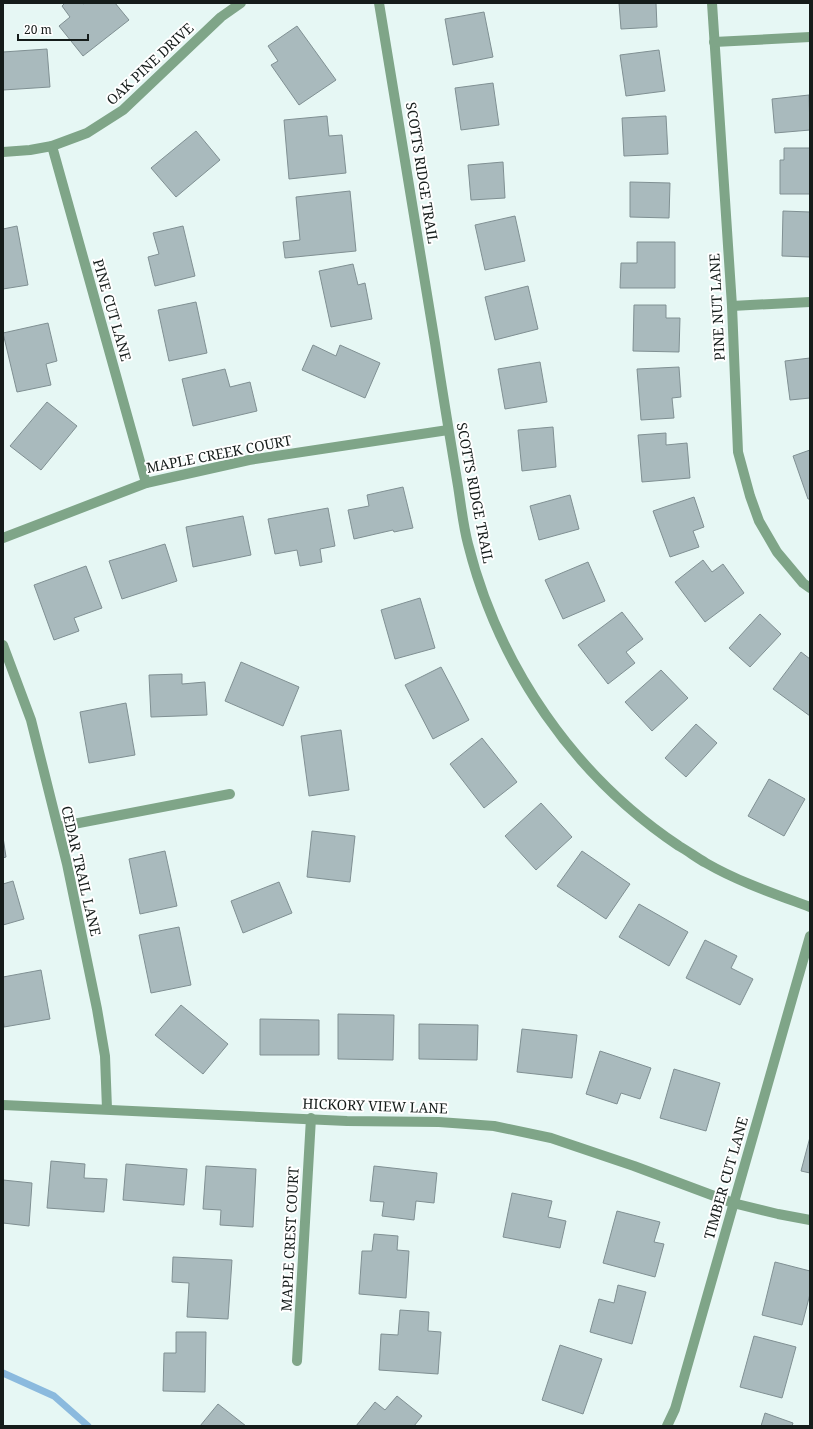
<svg xmlns="http://www.w3.org/2000/svg" width="813" height="1429" font-family="'Noto Serif',serif">
<style>
.lines{fill:none;stroke-linecap:round;stroke-linejoin:round}
.stream{stroke:#8bbade;stroke-width:7}
.building{fill:#a9babd;stroke:#809093}
.minor{stroke:#7fa588;stroke-width:10}
.labels{text-anchor:middle;stroke-width:4;stroke-linejoin:round;paint-order:stroke}
.street-label{font-size:14px;fill:#151c1a;stroke:#fff}
</style>
<rect width="100%" height="100%" fill="#e6f7f4"/>
<g class="lines">
<!-- stream -->
<polyline class="stream" points="3,1373 54,1396 88,1426"/>
</g>
<!-- building -->
<g class="building">
<polygon points="65,3 82,3 83,4 85,3 115,3 129,20 83,56 59,26 70,17 62,6"/>
<polygon points="619,3 656,3 657,27 621,29"/>
<polygon points="484,12 493,57 453,65 445,19"/>
<polygon points="297,26 336,80 299,105 271,65 278,61 268,46"/>
<polygon points="47,49 50,87 3,90 3,52"/>
<polygon points="659,50 665,91 626,96 620,55"/>
<polygon points="493,83 499,125 461,130 455,88"/>
<polygon points="809,95 810,130 775,133 772,99"/>
<polygon points="327,116 329,136 342,135 346,173 289,179 284,120"/>
<polygon points="666,116 668,154 624,156 622,118"/>
<polygon points="196,131 220,160 176,197 151,168"/>
<polygon points="784,148 810,148 810,194 780,194 780,160 784,160"/>
<polygon points="503,162 505,198 471,200 468,165"/>
<polygon points="630,182 670,183 669,218 630,217"/>
<polygon points="350,191 356,251 285,258 283,242 300,240 296,197"/>
<polygon points="783,211 810,212 810,257 782,256"/>
<polygon points="515,216 525,261 485,270 475,225"/>
<polygon points="17,226 28,285 3,289 3,229"/>
<polygon points="183,226 195,276 155,286 148,257 159,254 153,233"/>
<polygon points="637,242 675,242 675,288 620,288 621,263 637,263"/>
<polygon points="353,264 358,285 365,283 372,319 331,327 319,271"/>
<polygon points="528,286 538,329 495,340 485,297"/>
<polygon points="196,302 207,353 169,361 158,310"/>
<polygon points="634,305 666,305 666,318 680,318 679,352 633,351"/>
<polygon points="48,323 57,361 46,364 51,385 17,392 3,333"/>
<polygon points="313,345 336,356 340,345 380,363 365,398 302,370"/>
<polygon points="810,358 810,398 790,400 785,361"/>
<polygon points="540,362 547,402 505,409 498,369"/>
<polygon points="679,367 681,397 672,398 674,418 641,420 637,369"/>
<polygon points="225,369 230,387 250,382 257,411 193,426 182,379"/>
<polygon points="47,402 77,426 41,470 10,446"/>
<polygon points="553,427 556,467 522,471 518,430"/>
<polygon points="666,433 666,445 687,443 690,478 642,482 638,435"/>
<polygon points="810,450 810,499 808,499 793,456"/>
<polygon points="403,487 413,528 394,532 393,530 354,539 348,510 369,506 367,495"/>
<polygon points="570,495 579,529 539,540 530,506"/>
<polygon points="694,497 704,527 693,531 699,547 670,557 653,511"/>
<polygon points="328,508 335,546 320,549 322,562 300,566 297,550 275,554 268,519"/>
<polygon points="243,516 251,555 193,567 186,527"/>
<polygon points="165,544 177,581 122,599 109,561"/>
<polygon points="703,560 712,572 723,564 744,593 705,622 675,582"/>
<polygon points="588,562 605,601 563,619 545,580"/>
<polygon points="86,566 102,608 74,618 79,631 54,640 34,585"/>
<polygon points="420,598 435,648 395,659 381,610"/>
<polygon points="622,612 643,639 626,652 635,663 608,684 578,645"/>
<polygon points="760,614 781,634 750,667 729,648"/>
<polygon points="801,652 810,659 810,716 773,689"/>
<polygon points="241,662 299,687 283,726 225,701"/>
<polygon points="441,667 469,720 433,739 405,685"/>
<polygon points="661,670 688,698 652,731 625,702"/>
<polygon points="182,674 182,684 205,682 207,715 151,717 149,675"/>
<polygon points="126,703 135,755 89,763 80,712"/>
<polygon points="696,724 717,743 686,777 665,758"/>
<polygon points="341,730 349,790 309,796 301,736"/>
<polygon points="482,738 517,782 484,808 450,764"/>
<polygon points="769,779 805,799 784,836 748,816"/>
<polygon points="541,803 572,837 536,870 505,836"/>
<polygon points="312,831 355,836 350,882 307,877"/>
<polygon points="3,837 6,857 3,858"/>
<polygon points="165,851 177,906 140,914 129,859"/>
<polygon points="582,851 630,884 606,919 557,886"/>
<polygon points="13,881 24,919 3,925 3,884"/>
<polygon points="279,882 292,913 243,933 231,901"/>
<polygon points="639,904 688,932 669,966 619,937"/>
<polygon points="179,927 191,985 151,993 139,935"/>
<polygon points="705,940 737,956 731,968 753,979 740,1005 686,978"/>
<polygon points="41,970 50,1019 4,1027 3,1018 3,977"/>
<polygon points="181,1005 228,1044 203,1074 155,1035"/>
<polygon points="338,1014 394,1015 393,1060 338,1059"/>
<polygon points="260,1019 319,1020 319,1055 260,1055"/>
<polygon points="419,1024 478,1025 477,1060 419,1059"/>
<polygon points="522,1029 577,1035 572,1078 517,1072"/>
<polygon points="600,1051 651,1068 640,1099 621,1093 617,1104 586,1094"/>
<polygon points="674,1069 720,1083 706,1131 660,1118"/>
<polygon points="810,1137 810,1173 801,1171"/>
<polygon points="51,1161 85,1164 84,1178 107,1179 104,1212 47,1208"/>
<polygon points="126,1164 187,1169 184,1205 123,1200"/>
<polygon points="206,1166 256,1169 253,1227 220,1225 221,1210 203,1209"/>
<polygon points="374,1166 437,1173 434,1203 416,1201 414,1220 382,1216 384,1202 370,1201"/>
<polygon points="3,1180 32,1183 29,1226 3,1223"/>
<polygon points="512,1193 552,1201 548,1217 566,1221 560,1248 503,1237"/>
<polygon points="617,1211 660,1222 654,1242 664,1244 655,1277 603,1263"/>
<polygon points="374,1234 398,1236 397,1250 409,1251 406,1298 359,1294 362,1251 372,1251"/>
<polygon points="173,1257 232,1260 228,1319 187,1317 189,1283 172,1282"/>
<polygon points="775,1262 810,1271 810,1294 802,1325 762,1315"/>
<polygon points="618,1285 646,1292 632,1344 590,1332 599,1299 614,1303"/>
<polygon points="400,1310 429,1312 428,1331 441,1332 438,1374 379,1370 381,1334 398,1335"/>
<polygon points="176,1332 206,1332 205,1392 163,1391 164,1353 176,1353"/>
<polygon points="754,1336 796,1347 782,1398 740,1387"/>
<polygon points="560,1345 602,1359 583,1414 542,1400"/>
<polygon points="397,1396 422,1416 414,1426 356,1426 375,1402 385,1410"/>
<polygon points="218,1404 246,1426 200,1426"/>
<polygon points="765,1413 793,1423 792,1426 761,1426"/>
</g>
<g class="lines">
<!-- minor -->
<g class="minor">
<path d="M379 3C398 116 417 229 435 343 442 390 450 438 458 486 461 505 463 525 468 544 499 667 574 776 679 846 688 851 697 858 706 863 739 882 775 894 810 907"/>
<polyline points="712,3 732,306 738,452 750,496 759,521 777,552 803,583 810,588"/>
<polyline points="714,42 810,37"/>
<polyline points="52,146 146,483"/>
<polyline points="3,152 30,150 52,146 87,133 123,110 221,17 241,3"/>
<polyline points="732,306 810,302"/>
<polyline points="3,538 146,483 249,460 448,430"/>
<polyline points="3,645 31,720 67,864 97,1009 105,1056 107,1109"/>
<polyline points="58,827 230,794"/>
<polyline points="3,1105 347,1121 439,1122 494,1126 551,1138 634,1166 733,1203 778,1214 810,1220"/>
<polyline points="297,1361 311,1118"/>
<polyline points="667,1426 675,1409 810,936"/>
</g>
</g>
<g class="labels">
<!-- street labels -->
<g class="street-label">
<text transform="translate(150 64) rotate(-43)" y="5">OAK PINE DRIVE</text>
<text transform="translate(422 173) rotate(81)" y="5">SCOTTS RIDGE TRAIL</text>
<text transform="translate(717 307) rotate(-93)" y="5">PINE NUT LANE</text>
<text transform="translate(112 310) rotate(74)" y="5">PINE CUT LANE</text>
<text transform="translate(219 454) rotate(-11)" y="5">MAPLE CREEK COURT</text>
<text transform="translate(475 493) rotate(79)" y="5">SCOTTS RIDGE TRAIL</text>
<text transform="translate(81 871) rotate(77)" y="5">CEDAR TRAIL LANE</text>
<text transform="translate(375 1106) rotate(2)" y="5">HICKORY VIEW LANE</text>
<text transform="translate(726 1178) rotate(-74)" y="5">TIMBER CUT LANE</text>
<text transform="translate(290 1239) rotate(-87)" y="5">MAPLE CREST COURT</text>
</g>
</g>
<!-- border -->
<rect width="813" height="1429" fill="none" stroke="#151c1a" stroke-width="8"/>
<!-- scale -->
<path d="M18 34v6h70v-6" fill="none" stroke="#151c1a" stroke-width="2"/>
<text x="24" y="34" font-size="12" fill="#151c1a" stroke="#ffffff" stroke-width="3" paint-order="stroke">20 m</text>
</svg>
